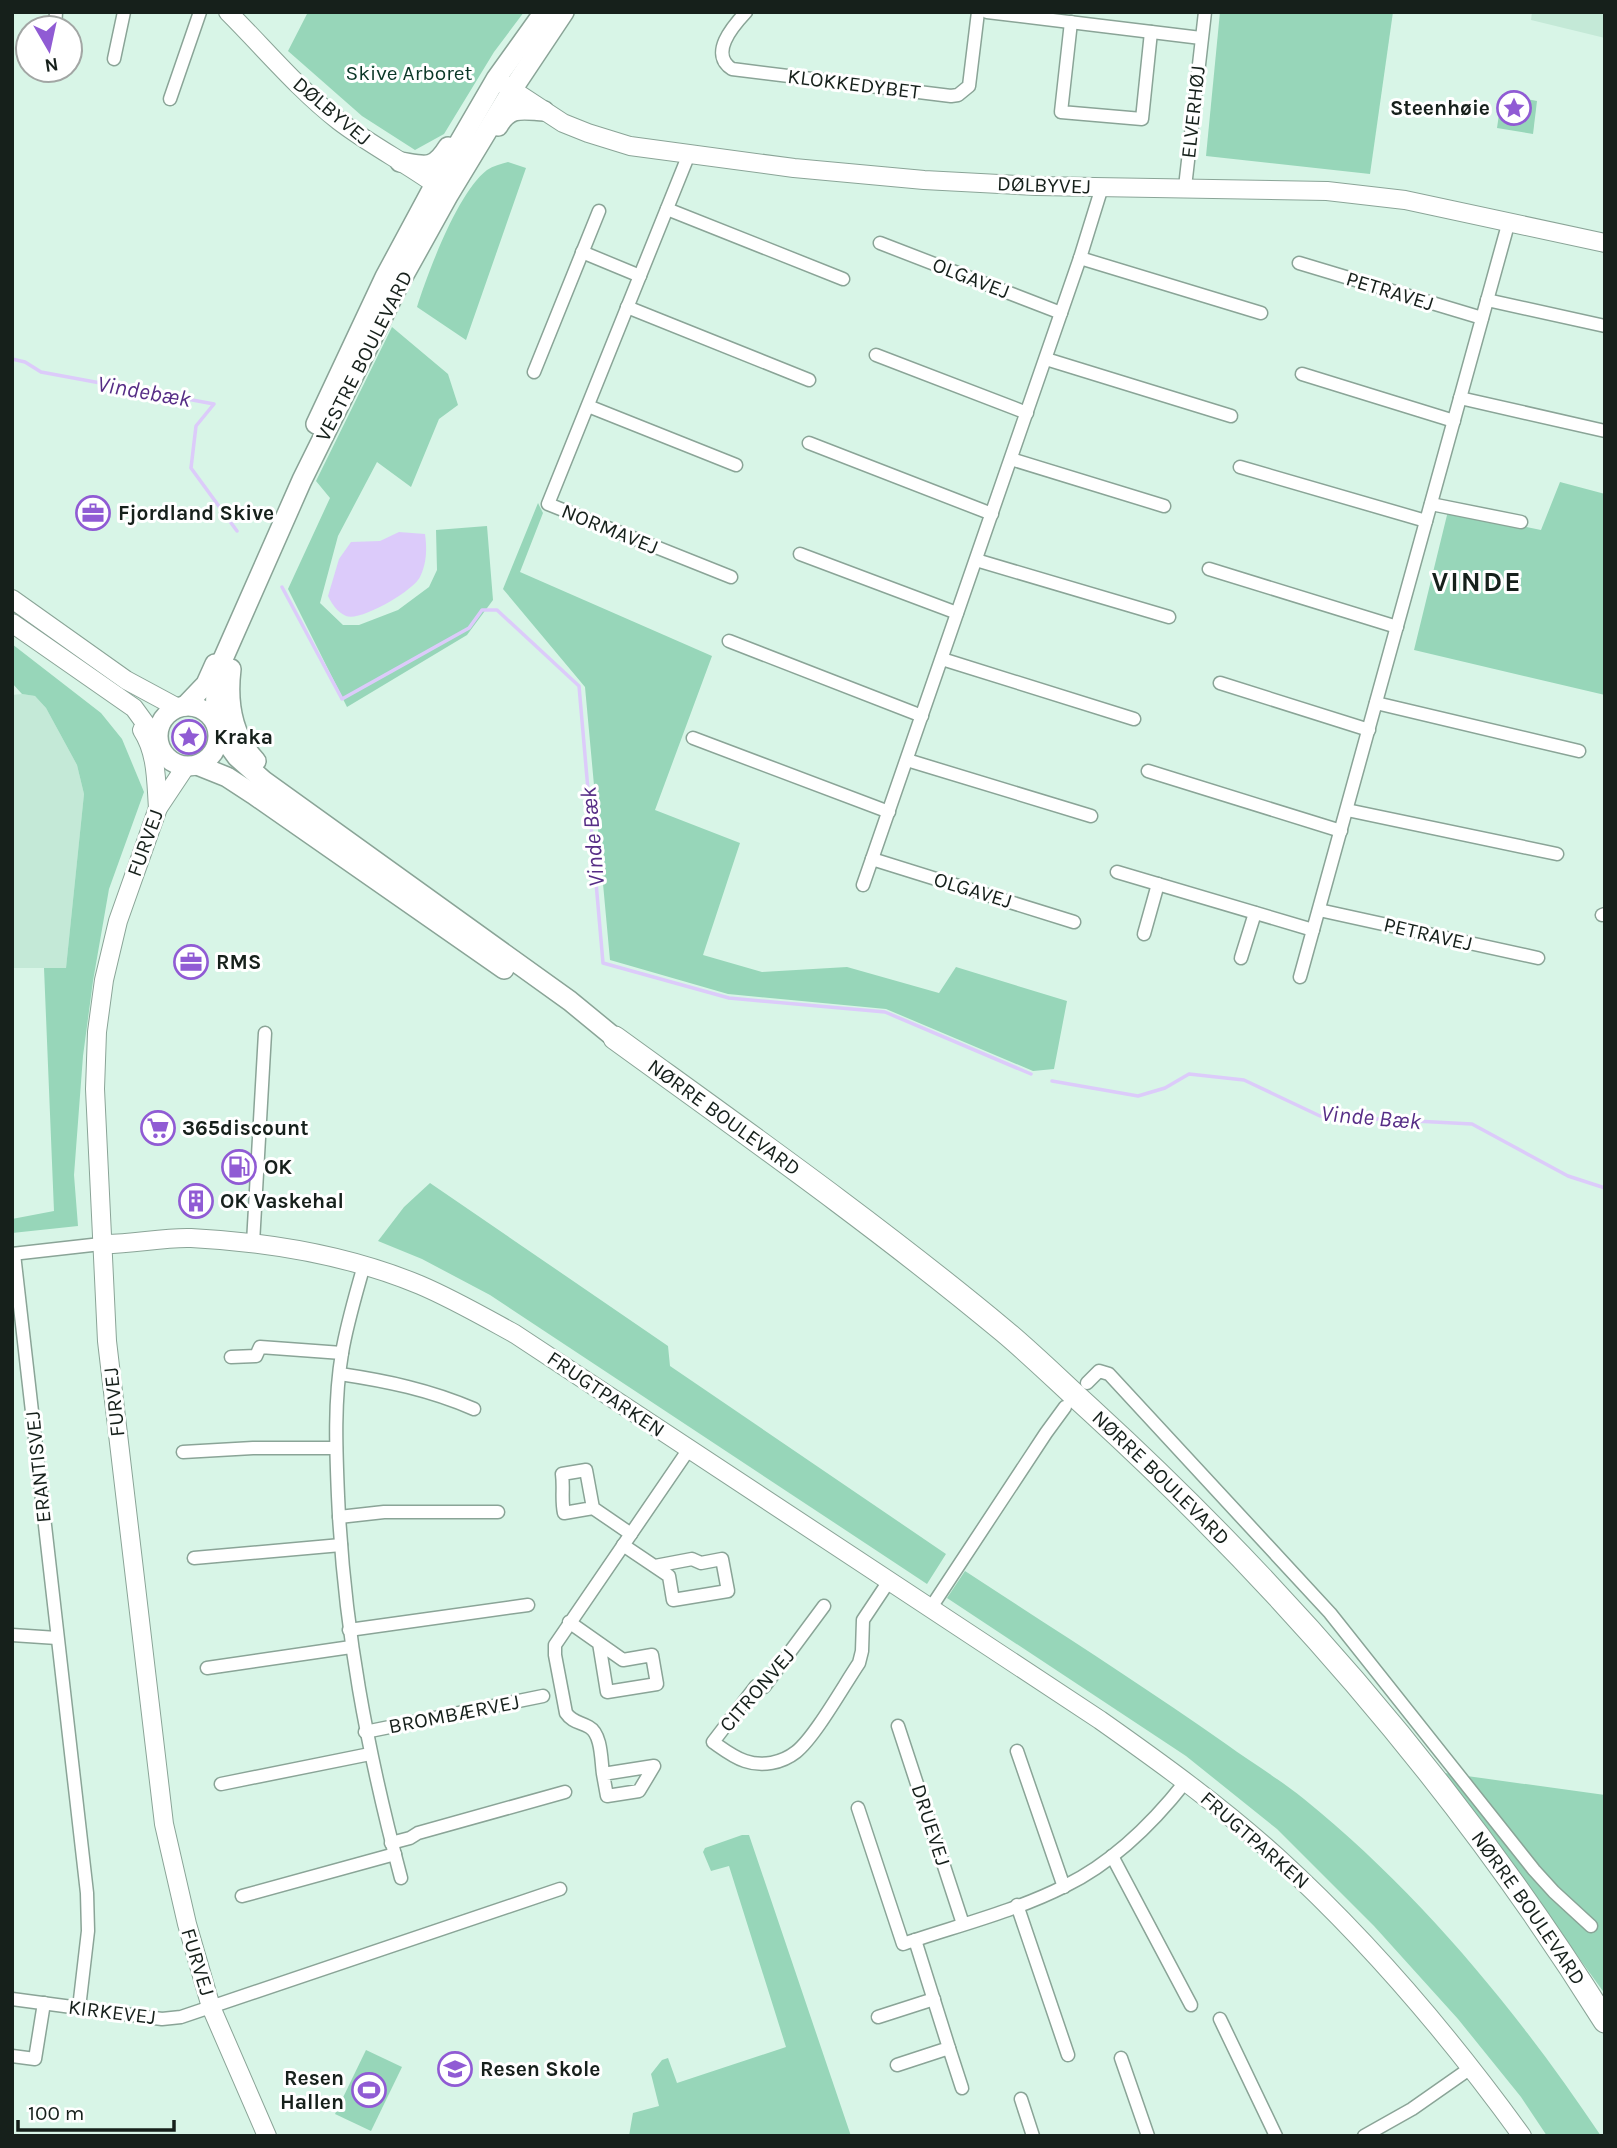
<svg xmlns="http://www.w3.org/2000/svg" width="1617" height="2148" font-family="Karla,sans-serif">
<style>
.built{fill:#c4e9d7}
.green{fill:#97d6b9}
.water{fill:#dccbfa}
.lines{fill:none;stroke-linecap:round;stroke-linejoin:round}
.stream{stroke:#dccbfa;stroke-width:3.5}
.street-casing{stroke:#8aa497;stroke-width:15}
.secondary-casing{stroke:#8aa497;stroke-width:20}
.primary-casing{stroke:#8aa497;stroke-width:22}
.highway-casing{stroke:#8aa497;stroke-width:25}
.street{stroke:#fff;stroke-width:12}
.secondary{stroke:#fff;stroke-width:18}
.primary{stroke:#fff;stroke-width:19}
.highway{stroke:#fff;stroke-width:23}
.labels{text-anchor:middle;stroke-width:6;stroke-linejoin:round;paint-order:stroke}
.park-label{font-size:21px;fill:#0a3727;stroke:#fff}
.street-label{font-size:21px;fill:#16201b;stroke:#fff}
.poi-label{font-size:21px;font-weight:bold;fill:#16201b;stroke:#fff;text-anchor:start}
.water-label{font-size:23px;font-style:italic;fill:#562d86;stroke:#fff}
.district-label{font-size:28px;font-weight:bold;letter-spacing:2px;fill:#16201b;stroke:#fff}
</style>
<rect width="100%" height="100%" fill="#d8f5e7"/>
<!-- built -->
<g class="built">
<polygon points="1532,12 1605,12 1605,38 1531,20"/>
<polygon points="22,694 35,696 46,708 77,765 84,794 66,968 12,968 12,695"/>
</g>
<!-- green -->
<g class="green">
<polygon points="308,12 524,12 494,52 444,134 415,150 362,116 288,51"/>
<polygon points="1220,12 1393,12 1370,174 1206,156"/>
<polygon points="1502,94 1537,101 1533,134 1497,128"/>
<path d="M508 162 526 168 466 340 417 307C428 272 458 192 487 170 493 166 501 164 508 162Z"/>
<polygon points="392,327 448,374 458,405 439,419 411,487 377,462 338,536 320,603 343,625 359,625 398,610 429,587 437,570 436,530 487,526 493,600 467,635 347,707 288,589 330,498 316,481"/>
<polygon points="1560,482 1605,494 1605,695 1414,650 1448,511 1541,530"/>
<polygon points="538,503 543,513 520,572 712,656 655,810 740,843 703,955 762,972 847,967 939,993 956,967 1067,1001 1054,1069 1033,1071 886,1009 728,994 610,960 585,687 503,589"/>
<polygon points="12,644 101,713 122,739 144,792 109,889 93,981 83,1056 74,1175 78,1226 12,1233 12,1219 54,1211 44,968 66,968 84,794 77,765 46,708 35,696 22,694 12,683"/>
<polygon points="430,1183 668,1346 670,1366 946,1554 927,1584 490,1295 422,1259 378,1241 404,1207"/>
<path d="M965 1571C1052 1628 1141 1684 1226 1744 1251 1762 1279 1779 1304 1799 1420 1893 1518 2012 1601 2136H1547L1521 2097 1458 2019 1374 1926 1277 1829 1186 1756 947 1598Z"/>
<polygon points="1445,1773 1605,1795 1605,1994"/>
<polygon points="742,1835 749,1835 851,2136 629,2136 633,2113 659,2106 651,2074 662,2060 668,2058 677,2083 786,2047 729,1866 711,1871 703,1852 705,1848"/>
<polygon points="366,2050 402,2067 371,2131 335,2114"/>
</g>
<!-- water -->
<path class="water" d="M399 532 425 534C427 548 427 563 420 577 413 591 360 622 346 616 337 612 332 604 328 596L339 559 351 542 380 541Z"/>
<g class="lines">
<!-- stream -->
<g class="stream">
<polyline points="12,359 25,362 41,372 214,404 196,426 191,468 237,531"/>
<polyline points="282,587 342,699 469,628 482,610 497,610 579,686 603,963 729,998 885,1012 1031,1074"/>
<polyline points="1052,1081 1138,1096 1165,1088 1189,1074 1244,1080 1320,1116 1472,1124 1568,1176 1605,1188"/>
</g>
<!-- street casing -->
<g class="street-casing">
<g id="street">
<path d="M746 12C732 27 709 54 732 69L951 96 958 95 969 86 978 12"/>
<polyline points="987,12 1201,38"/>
<polyline points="1071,22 1061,112 1142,119 1151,32"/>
<polyline points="55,28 56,12"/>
<polyline points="114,59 124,12"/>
<polyline points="170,99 200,12"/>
<polyline points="689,154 548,504 731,577"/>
<polyline points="1185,187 1205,12"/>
<polyline points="667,209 843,279"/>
<polyline points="880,243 1061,313"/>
<polyline points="582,252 640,276"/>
<polyline points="1080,258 1261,313"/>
<polyline points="1299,263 1482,318"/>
<polyline points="1487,300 1605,326"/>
<polyline points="627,307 809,380"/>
<polyline points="876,355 1027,413"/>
<polyline points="1046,359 1231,416"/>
<polyline points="534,372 599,211"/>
<polyline points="1302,374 1454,421"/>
<polyline points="1460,398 1605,431"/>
<polyline points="588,406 736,465"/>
<polyline points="809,443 992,514"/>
<polyline points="1011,459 1164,506"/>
<polyline points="1240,467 1426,521"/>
<polyline points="1431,504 1521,522"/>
<polyline points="800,554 957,613"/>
<polyline points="976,560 1169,617"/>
<polyline points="1209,569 1397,627"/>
<polyline points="729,641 922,716"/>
<polyline points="942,659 1134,719"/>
<polyline points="1220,683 1369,730"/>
<polyline points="1376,703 1579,751"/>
<polyline points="693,738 889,812"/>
<polyline points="907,760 1091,816"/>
<polyline points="1148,771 1341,831"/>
<polyline points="1347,810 1557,854"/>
<polyline points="872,859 1074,922"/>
<polyline points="1117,872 1313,930"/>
<polyline points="863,885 1080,258 1102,187"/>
<polyline points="1319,910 1538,958"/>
<polyline points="1602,915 1605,914"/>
<polyline points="1144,934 1158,884"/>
<polyline points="1241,958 1255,913"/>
<polyline points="1300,977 1509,221"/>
<polyline points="253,1243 265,1033"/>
<polyline points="12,1254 101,1244"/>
<polyline points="14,1254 87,1893 88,1931 79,2008"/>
<path d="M364 1265C356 1294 347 1323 342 1353 334 1400 336 1449 338 1496 344 1629 367 1750 401 1878"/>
<polyline points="231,1357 256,1356 260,1347 342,1353"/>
<path d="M340 1374C387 1381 430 1390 474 1409"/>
<polyline points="1087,1383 1099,1371 1109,1374 1330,1613 1534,1870 1554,1892 1591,1926"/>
<polyline points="183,1452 253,1448 336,1448"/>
<path d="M593 1508 586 1470 562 1474C564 1488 561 1499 564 1513L593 1508 631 1534"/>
<polyline points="339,1517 384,1512 498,1512"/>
<polyline points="623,1545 669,1576 673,1600 728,1591 722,1559 701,1563 692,1559 655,1566"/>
<polyline points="194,1558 341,1545"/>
<path d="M824 1606 764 1687 756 1686 713 1742C723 1749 733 1757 745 1761 762 1767 782 1763 796 1752 815 1737 844 1685 859 1663L862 1651 863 1620 889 1581"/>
<polyline points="930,1609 1046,1433 1065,1407"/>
<polyline points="569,1622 623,1660 652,1655 657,1684 607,1692 599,1643"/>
<polyline points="349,1630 528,1605"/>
<polyline points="12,1635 57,1638"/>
<polyline points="207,1668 351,1647"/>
<polyline points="898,1726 963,1924"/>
<polyline points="365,1732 543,1696"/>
<polyline points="1017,1751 1064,1887"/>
<path d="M603 1774 607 1796 639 1791 654 1766 603 1774C601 1761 602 1734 589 1727 580 1722 572 1722 566 1713L555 1655V1645L689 1449"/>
<polyline points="221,1784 370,1754"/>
<path d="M858 1808 903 1944C956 1926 1016 1911 1065 1886 1114 1862 1153 1823 1186 1781"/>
<polyline points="391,1843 410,1838 418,1833 565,1792"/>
<polyline points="1112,1856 1191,2005"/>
<polyline points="242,1896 395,1854"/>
<polyline points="1017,1905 1068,2055"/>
<polyline points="12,1999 162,2019 181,2017 560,1889"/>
<polyline points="878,2017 934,1999"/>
<polyline points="1220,2019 1276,2136"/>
<polyline points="949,2048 962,2088"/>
<polyline points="12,2056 35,2059 44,2003"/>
<polyline points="1121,2058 1148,2136"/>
<polyline points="897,2065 949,2048 915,1940"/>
<polyline points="1021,2099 1033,2136"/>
<polyline points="1364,2136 1412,2109 1472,2067"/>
</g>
</g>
<!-- secondary casing -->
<g class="secondary-casing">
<g id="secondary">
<path d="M228 12C265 49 298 89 339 121 373 147 412 166 446 192"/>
<polyline points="502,83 563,123 588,133 630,146 794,168 924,180 1036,186 1327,191 1405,200 1605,243"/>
<polyline points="12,599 126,680 178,708"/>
<polyline points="12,623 134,708 158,741"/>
<path d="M142 730C157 753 156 781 158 808"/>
<polyline points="186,766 158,808 118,921 104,980 97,1032 95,1089 107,1341 164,1824 187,1924 211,2007 267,2136"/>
<path d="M101 1244C131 1245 161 1237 191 1238 269 1242 348 1255 420 1285 453 1299 484 1317 515 1334L1100 1720C1161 1763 1222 1807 1277 1857 1369 1941 1449 2035 1522 2136"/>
</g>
</g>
<!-- primary casing -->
<g class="primary-casing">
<g id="primary">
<path d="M498 126C510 105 523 110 544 111"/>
<path d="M400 162C425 166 433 171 448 147"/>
<polyline points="316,424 385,277 435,184 496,79 544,12"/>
<path d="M231 669C227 702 232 736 256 761"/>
<polyline points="185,706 206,684 215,664"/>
<circle cx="188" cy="736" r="30"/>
<polyline points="215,722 216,688 223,659 302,480 399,284 449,194 512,90 564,12"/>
<polyline points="218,731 237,757 264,781 570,1001 615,1038"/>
<polyline points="197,765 227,777 253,794 504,969"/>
</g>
</g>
<!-- highway casing -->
<g class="highway-casing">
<g id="highway">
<path id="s1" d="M615 1038C746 1133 879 1227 1004 1331 1035 1357 1063 1385 1093 1412 1288 1591 1464 1796 1605 2021"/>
</g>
</g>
<!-- street -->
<use href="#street" class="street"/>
<!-- secondary -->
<use href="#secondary" class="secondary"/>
<!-- primary -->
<use href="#primary" class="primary"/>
<!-- highway -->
<use href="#highway" class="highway"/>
</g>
<!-- icons -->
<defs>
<g id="sight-ring" transform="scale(1.75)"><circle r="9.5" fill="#fff" stroke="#905bd4" stroke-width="1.5"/><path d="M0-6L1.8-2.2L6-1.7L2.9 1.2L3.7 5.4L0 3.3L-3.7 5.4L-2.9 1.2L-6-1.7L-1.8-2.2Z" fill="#905bd4"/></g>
<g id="office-ring" transform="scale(1.75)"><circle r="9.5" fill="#fff" stroke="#905bd4" stroke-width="1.5"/><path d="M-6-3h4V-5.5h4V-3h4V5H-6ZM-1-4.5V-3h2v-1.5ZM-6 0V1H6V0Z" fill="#905bd4"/></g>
<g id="supermarket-ring" transform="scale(1.75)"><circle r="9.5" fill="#fff" stroke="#905bd4" stroke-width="1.5"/><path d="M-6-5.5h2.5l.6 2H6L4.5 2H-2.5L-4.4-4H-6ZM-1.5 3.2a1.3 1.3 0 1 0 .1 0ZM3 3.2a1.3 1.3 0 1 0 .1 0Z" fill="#905bd4"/></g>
<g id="fuel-ring" transform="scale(1.75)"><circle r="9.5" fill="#fff" stroke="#905bd4" stroke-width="1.5"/><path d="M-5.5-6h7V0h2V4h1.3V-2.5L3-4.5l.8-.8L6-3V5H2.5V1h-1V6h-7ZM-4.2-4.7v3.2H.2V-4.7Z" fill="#905bd4"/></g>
<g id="building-ring" transform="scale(1.75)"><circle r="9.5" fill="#fff" stroke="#905bd4" stroke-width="1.5"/><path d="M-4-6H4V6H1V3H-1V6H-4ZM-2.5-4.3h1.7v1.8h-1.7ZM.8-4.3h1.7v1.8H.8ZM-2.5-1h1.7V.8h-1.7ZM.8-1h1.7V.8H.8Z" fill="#905bd4"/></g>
<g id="school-ring" transform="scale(1.75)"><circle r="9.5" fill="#fff" stroke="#905bd4" stroke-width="1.5"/><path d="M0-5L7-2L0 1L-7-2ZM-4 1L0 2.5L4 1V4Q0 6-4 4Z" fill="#905bd4"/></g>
<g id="stadium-ring" transform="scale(1.75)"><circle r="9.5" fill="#fff" stroke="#905bd4" stroke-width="1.5"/><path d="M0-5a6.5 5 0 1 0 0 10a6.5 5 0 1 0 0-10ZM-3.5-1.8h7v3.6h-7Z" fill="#905bd4"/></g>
</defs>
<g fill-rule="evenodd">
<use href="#sight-ring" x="1514" y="108"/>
<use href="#office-ring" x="93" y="513"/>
<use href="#sight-ring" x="189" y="737"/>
<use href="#office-ring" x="191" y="962"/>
<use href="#supermarket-ring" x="158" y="1128"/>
<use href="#fuel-ring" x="239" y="1167"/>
<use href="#building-ring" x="196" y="1201"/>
<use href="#school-ring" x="455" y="2069"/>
<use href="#stadium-ring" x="369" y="2090"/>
</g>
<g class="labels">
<!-- park labels -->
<g class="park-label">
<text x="409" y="80">Skive Arboret</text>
</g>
<!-- street labels -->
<g class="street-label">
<text transform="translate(854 84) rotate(7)" y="7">KLOKKEDYBET</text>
<text transform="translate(332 111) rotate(40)" y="7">DØLBYVEJ</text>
<text transform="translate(1193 112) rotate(-84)" y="7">ELVERHØJ</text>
<text transform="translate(1044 185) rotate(2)" y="7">DØLBYVEJ</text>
<text transform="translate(971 278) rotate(21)" y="7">OLGAVEJ</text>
<text transform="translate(1390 291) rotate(17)" y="7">PETRAVEJ</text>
<text transform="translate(364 356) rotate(-63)" y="7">VESTRE BOULEVARD</text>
<text transform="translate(610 529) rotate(22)" y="7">NORMAVEJ</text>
<text transform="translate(145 843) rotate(-70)" y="7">FURVEJ</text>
<text transform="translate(973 890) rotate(17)" y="7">OLGAVEJ</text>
<text transform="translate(1428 934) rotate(13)" y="7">PETRAVEJ</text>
<text dy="7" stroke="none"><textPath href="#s1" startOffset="135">NØRRE BOULEVARD</textPath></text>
<text transform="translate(606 1394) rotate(34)" y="7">FRUGTPARKEN</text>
<text transform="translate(114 1402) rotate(-96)" y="7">FURVEJ</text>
<text transform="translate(38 1467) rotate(-96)" y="7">ERANTISVEJ</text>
<text dy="7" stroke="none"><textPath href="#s1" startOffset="702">NØRRE BOULEVARD</textPath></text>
<text transform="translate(757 1690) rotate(-49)" y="7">CITRONVEJ</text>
<text transform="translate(454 1714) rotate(-11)" y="7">BROMBÆRVEJ</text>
<text transform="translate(931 1825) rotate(72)" y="7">DRUEVEJ</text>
<text transform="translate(1255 1840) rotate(41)" y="7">FRUGTPARKEN</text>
<text dy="7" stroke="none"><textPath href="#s1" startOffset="1269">NØRRE BOULEVARD</textPath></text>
<text transform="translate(198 1962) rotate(73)" y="7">FURVEJ</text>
<text transform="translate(112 2012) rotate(7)" y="7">KIRKEVEJ</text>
</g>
<!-- poi labels -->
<g class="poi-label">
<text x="1490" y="115" text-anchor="end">Steenhøie</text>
<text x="118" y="520">Fjordland Skive</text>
<text x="214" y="744">Kraka</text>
<text x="216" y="969">RMS</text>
<text x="182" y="1135">365discount</text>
<text x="264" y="1174">OK</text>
<text x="220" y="1208">OK Vaskehal</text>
<text x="480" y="2076">Resen Skole</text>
<text x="344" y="2085" text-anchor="end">Resen<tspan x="344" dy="24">Hallen</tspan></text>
</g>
<!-- water labels -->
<g class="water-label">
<text transform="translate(144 391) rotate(10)" y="8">Vindebæk</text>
<text transform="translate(592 837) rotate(-95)" y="8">Vinde Bæk</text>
<text transform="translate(1371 1117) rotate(5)" y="8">Vinde Bæk</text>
</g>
<!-- district labels -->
<g class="district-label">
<text x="1477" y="591">VINDE</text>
</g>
</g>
<!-- border -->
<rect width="1617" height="2148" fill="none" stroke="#16201b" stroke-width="28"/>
<!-- north arrow -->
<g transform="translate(49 49) rotate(171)"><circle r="33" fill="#ffffff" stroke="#a2a6a4" stroke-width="2"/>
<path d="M0-5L12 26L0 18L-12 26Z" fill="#905bd4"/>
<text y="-10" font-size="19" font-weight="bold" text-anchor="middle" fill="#16201b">N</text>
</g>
<!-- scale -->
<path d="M18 2120v10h156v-10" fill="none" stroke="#16201b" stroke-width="3.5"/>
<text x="28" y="2120" font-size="21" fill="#16201b" stroke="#ffffff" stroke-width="5" paint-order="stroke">100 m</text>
</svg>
